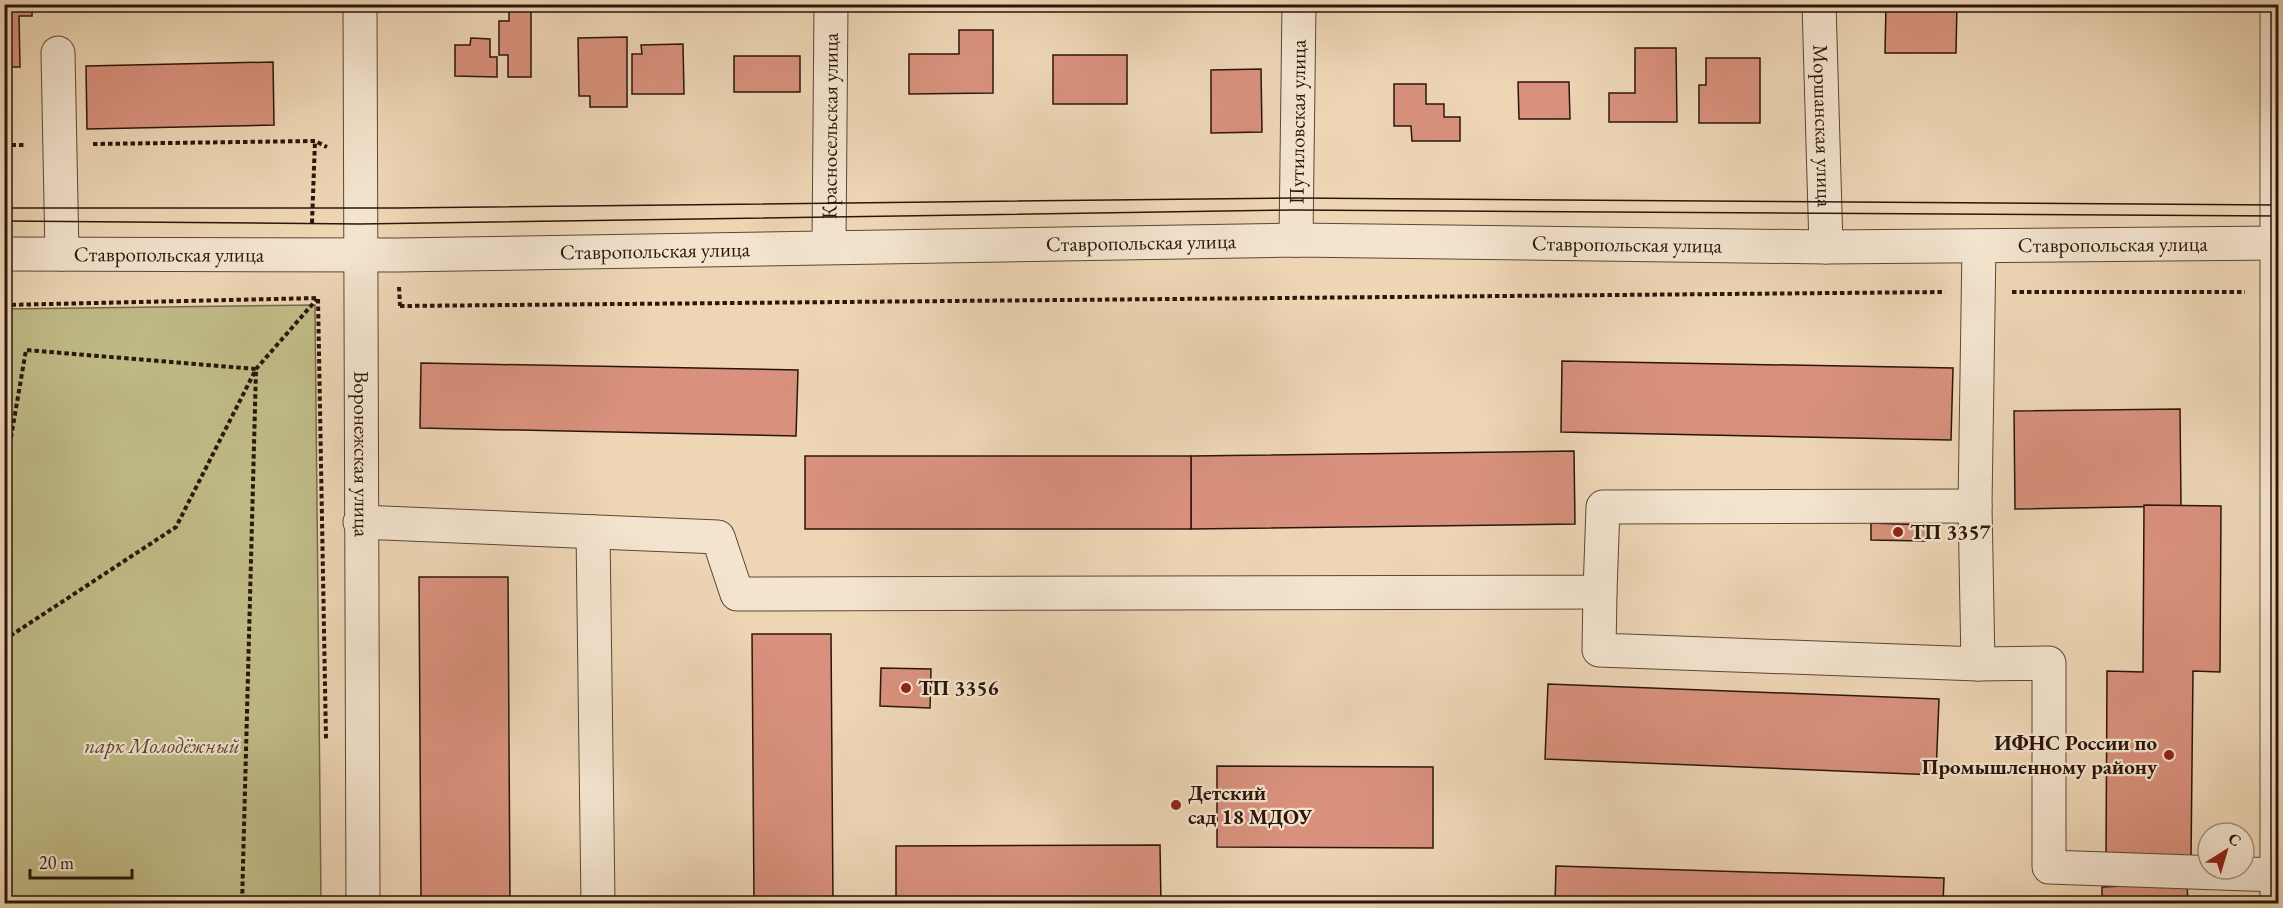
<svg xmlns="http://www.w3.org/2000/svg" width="2283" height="908" font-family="'EB Garamond',serif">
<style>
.green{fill:#c0bc88;stroke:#76694a;stroke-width:1.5}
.building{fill:#d9917d;stroke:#2b160b;stroke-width:1.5}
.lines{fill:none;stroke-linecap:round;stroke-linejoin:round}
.minor-casing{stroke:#5c4636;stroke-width:35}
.path{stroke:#2b160b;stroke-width:4;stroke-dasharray:4.5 3;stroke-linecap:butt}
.minor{stroke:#f4e4cf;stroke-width:33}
.tram{stroke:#2b160b;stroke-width:1.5}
.poi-dot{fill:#8f2418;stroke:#f4e4cf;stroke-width:2}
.labels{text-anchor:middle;stroke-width:4.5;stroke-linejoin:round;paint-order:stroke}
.street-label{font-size:21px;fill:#2b160b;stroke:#f4e4cf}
.poi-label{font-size:21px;font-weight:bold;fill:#2b160b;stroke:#f4e4cf;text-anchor:start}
.park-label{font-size:21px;font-style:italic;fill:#584830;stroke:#f4e4cf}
</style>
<rect width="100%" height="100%" fill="#eed6b5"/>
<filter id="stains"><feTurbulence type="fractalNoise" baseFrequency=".00333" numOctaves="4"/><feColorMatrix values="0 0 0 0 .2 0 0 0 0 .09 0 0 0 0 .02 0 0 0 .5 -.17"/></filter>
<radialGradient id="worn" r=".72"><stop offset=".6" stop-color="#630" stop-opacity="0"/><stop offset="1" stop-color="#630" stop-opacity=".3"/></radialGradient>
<!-- green -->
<polygon class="green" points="315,305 321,903 5,903 5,309"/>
<!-- building -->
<g class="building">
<polygon points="4,4 32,4 32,16 19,16 20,67 4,67"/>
<polygon points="509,4 531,4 531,77 508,77 508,55 499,55 499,21 509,21"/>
<polygon points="1886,4 1957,4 1956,53 1885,53"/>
<polygon points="959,30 993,30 993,93 909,94 909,54 959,54"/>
<polygon points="627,37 627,107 590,107 590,96 579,96 578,38"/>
<polygon points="471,38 490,39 490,57 497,57 497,77 455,76 455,45 470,45"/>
<polygon points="683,44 684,94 632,94 632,54 642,54 641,45"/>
<polygon points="1635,48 1676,48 1677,122 1609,122 1609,93 1635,93"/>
<rect x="1053" y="55" width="74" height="49"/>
<rect x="734" y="56" width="66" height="36"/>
<polygon points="1706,58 1760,58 1760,123 1699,123 1699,85 1706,85"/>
<polygon points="273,62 274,125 87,129 86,66"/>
<polygon points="1261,69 1262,132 1211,133 1211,70"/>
<polygon points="1518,82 1569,82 1570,119 1519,119"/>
<polygon points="1394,84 1426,84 1426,104 1444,104 1444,117 1460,117 1460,141 1412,141 1411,126 1394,126"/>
<polygon points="1562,361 1953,368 1951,440 1561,432"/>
<polygon points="421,363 798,370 796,436 420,428"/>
<polygon points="2180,409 2181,506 2015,509 2014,411"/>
<polygon points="1574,451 1575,524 1191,529 1191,456"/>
<rect x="805" y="456" width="386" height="73"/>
<polygon points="2144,505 2221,506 2220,672 2193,671 2191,860 2106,860 2107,671 2143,672"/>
<polygon points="1871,523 1925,525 1925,541 1871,540"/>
<polygon points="419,577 508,577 510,904 421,904"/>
<polygon points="752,634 831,634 833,904 754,904"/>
<polygon points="881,668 931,669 930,708 880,706"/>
<polygon points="1548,684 1939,699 1936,775 1545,759"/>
<polygon points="1217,766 1433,767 1433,848 1217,847"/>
<polygon points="1160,845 1161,904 896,904 896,846"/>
<polygon points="1556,866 1944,878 1943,904 1555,904"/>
<polygon points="2187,883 2188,904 2102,904 2102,887"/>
</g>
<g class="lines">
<!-- minor casing -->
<g class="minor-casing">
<g id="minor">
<path id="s1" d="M360 4 363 904"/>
<path id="s2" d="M1819 4 1826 247"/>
<polyline points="2277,4 2277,904"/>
<polyline points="58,53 62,254"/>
<path id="s3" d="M1296 240 1299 4"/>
<path id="s4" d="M829 246 831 4"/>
<polyline points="1979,246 1975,506 1978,664 2049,663 2049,867 2277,875"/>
<path id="s5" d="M4 254 398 255 1296 240 1826 247 2278 243"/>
<polyline points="360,522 718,537 737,594 1600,592 1603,507 1975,506"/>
<polyline points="593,532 598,904"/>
<polyline points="1600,592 1599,650 1978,664"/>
</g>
</g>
<!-- path -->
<g class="path">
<polyline points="93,144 315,141 327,147"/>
<polyline points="4,145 25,145"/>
<polyline points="312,223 315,141"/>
<polyline points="399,287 400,306"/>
<polyline points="2012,292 2245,292"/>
<polyline points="4,305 318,298 326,740"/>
<polyline points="400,306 1945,292"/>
<polyline points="4,458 8,455 26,350 256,369 242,904"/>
<polyline points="4,640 176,527 256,369 317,299"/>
</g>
<!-- minor -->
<use href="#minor" class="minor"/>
<!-- tram -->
<g class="tram">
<polyline points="4,208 397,208 1295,198 2278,205"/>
<polyline points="4,221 360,224 1295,210 2278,216"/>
</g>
</g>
<!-- markers -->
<g class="poi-dot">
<circle cx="1898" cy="532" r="6"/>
<circle cx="906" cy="688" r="6"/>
<circle cx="2169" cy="755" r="6"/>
<circle cx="1176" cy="805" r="6"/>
</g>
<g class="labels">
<!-- street labels -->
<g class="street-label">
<text dy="7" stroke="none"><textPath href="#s3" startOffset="118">Путиловская улица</textPath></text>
<text dy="7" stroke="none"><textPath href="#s4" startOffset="120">Красносельская улица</textPath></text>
<text dy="7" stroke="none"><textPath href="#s2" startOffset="122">Моршанская улица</textPath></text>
<text dy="7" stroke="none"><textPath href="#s5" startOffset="1137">Ставропольская улица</textPath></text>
<text dy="7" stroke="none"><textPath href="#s5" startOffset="1623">Ставропольская улица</textPath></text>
<text dy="7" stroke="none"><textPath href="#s5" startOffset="2109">Ставропольская улица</textPath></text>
<text dy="7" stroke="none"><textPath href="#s5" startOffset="651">Ставропольская улица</textPath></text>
<text dy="7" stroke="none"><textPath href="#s5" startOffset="165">Ставропольская улица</textPath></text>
<text dy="7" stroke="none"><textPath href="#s1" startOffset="450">Воронежская улица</textPath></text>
</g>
<!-- poi labels -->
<g class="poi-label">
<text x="1910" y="539">ТП 3357</text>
<text x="918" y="695">ТП 3356</text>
<text x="2157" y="750" text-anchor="end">ИФНС России по<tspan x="2157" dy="24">Промышленному району</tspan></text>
<text x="1188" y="800">Детский<tspan x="1188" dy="24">сад 18 МДОУ</tspan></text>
</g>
<!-- park labels -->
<g class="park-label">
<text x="162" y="753">парк Молодёжный</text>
</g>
</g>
<!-- margin -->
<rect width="2283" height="908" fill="none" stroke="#eed6b5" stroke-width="24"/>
<rect x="6" y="6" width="2271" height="896" fill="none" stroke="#2b160b" stroke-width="3"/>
<rect x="12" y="12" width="2259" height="884" fill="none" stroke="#2b160b" stroke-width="1.5"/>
<!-- north arrow -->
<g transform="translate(2226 851) rotate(37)"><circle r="28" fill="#f4e4cf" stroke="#a49281" stroke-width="1.5"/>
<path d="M0-4.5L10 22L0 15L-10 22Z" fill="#8f2418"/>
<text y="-9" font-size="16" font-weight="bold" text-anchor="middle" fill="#2b160b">С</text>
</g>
<!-- scale -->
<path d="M30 869v9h102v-9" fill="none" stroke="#2b160b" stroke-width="3"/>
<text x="39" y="869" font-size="18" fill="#2b160b" stroke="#f4e4cf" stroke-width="4.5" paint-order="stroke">20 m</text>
<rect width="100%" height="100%" filter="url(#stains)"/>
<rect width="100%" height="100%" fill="url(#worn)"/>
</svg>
